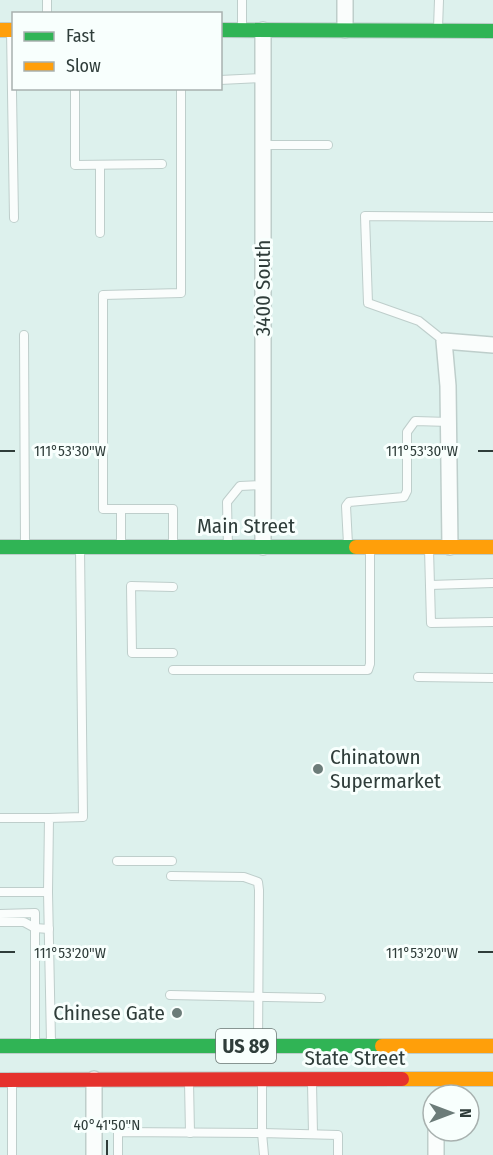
<svg xmlns="http://www.w3.org/2000/svg" width="493" height="1155" font-family="'Fira Sans Condensed',sans-serif">
<style>
.lines{fill:none;stroke-linecap:round;stroke-linejoin:round}
.lane-casing{stroke:#bececb;stroke-width:10}
.street-casing{stroke:#bececb;stroke-width:18}
.fast-casing{stroke:#bececb;stroke-width:16}
.slow-casing{stroke:#bececb;stroke-width:16}
.jam-casing{stroke:#bececb;stroke-width:16}
.lane{stroke:#fafdfc;stroke-width:8}
.street{stroke:#fafdfc;stroke-width:15}
.fast{stroke:#30b455;stroke-width:14}
.slow{stroke:#ff9f0a;stroke-width:14}
.jam{stroke:#e5322d;stroke-width:14}
.ticks{fill:none;stroke:#2f3d3a;stroke-width:2}
.poi-dot{fill:#6c7c79;stroke:#f8fffd;stroke-width:2}
.labels{text-anchor:middle;stroke-width:6;stroke-linejoin:round;paint-order:stroke}
.shield{fill:#f8fffd;stroke:#6b7774;stroke-width:1.5}
.shield-label{font-size:20px;font-weight:bold;fill:#2f3d3a}
.street-label{font-size:21px;fill:#2f3d3a;stroke:#f8fffd}
.poi-label{font-size:21px;fill:#2f3d3a;stroke:#f8fffd;text-anchor:start}
.ticks-label{font-size:15px;text-anchor:middle;fill:#2f3d3a;stroke:#f8fffd;stroke-width:6;stroke-linejoin:round;paint-order:stroke}
</style>
<rect width="100%" height="100%" fill="#ddf1ed"/>
<g class="lines">
<!-- lane casing -->
<g class="lane-casing">
<g id="lane">
<polyline points="47,0 47,14"/>
<polyline points="242,0 242,29"/>
<polyline points="438,28 439,0"/>
<polyline points="11,30 14,218"/>
<polyline points="220,80 263,78"/>
<polyline points="75,88 75,165 162,164"/>
<polyline points="263,145 328,145"/>
<polyline points="100,165 100,233"/>
<polyline points="24,335 25,545"/>
<polyline points="444,341 419,321 368,303 365,216 493,217"/>
<polyline points="121,509 103,509 103,295 181,293 181,88"/>
<polyline points="348,544 346,506 349,502 404,497 407,491 407,432 415,421 449,422"/>
<polyline points="121,545 121,509 173,509 173,545"/>
<polyline points="228,547 227,502 240,486 263,485"/>
<polyline points="429,549 431,623 493,622"/>
<polyline points="430,585 493,583"/>
<polyline points="173,653 132,653 131,586 173,587"/>
<polyline points="173,670 368,670 370,664 370,548"/>
<polyline points="418,677 493,678"/>
<polyline points="0,818 49,818"/>
<polyline points="117,861 172,861"/>
<polyline points="171,876 244,877 258,882 259,890 258,1044"/>
<polyline points="0,892 48,892"/>
<polyline points="0,914 35,913 35,1042"/>
<polyline points="0,922 24,922 35,928 49,929"/>
<polyline points="170,995 321,998"/>
<polyline points="51,1042 48,892 49,818 83,817 80,548"/>
<polyline points="189,1082 190,1133"/>
<polyline points="312,1083 313,1134"/>
<polyline points="12,1155 12,1082"/>
<polyline points="118,1155 118,1132 262,1133 262,1083"/>
<polyline points="264,1155 262,1133 338,1135 338,1155"/>
</g>
</g>
<!-- street casing -->
<g class="street-casing">
<g id="street">
<polyline points="345,0 345,30"/>
<polyline points="263,547 263,30"/>
<polyline points="450,547 448,386 444,341 493,345"/>
<polyline points="94,1155 94,1079"/>
<polyline points="436,1155 436,1131"/>
</g>
</g>
<!-- fast casing -->
<g class="fast-casing">
<g id="fast">
<polyline points="220,30 493,31"/>
<polyline points="0,547 356,547"/>
<polyline points="0,1046 382,1046"/>
</g>
</g>
<!-- slow casing -->
<g class="slow-casing">
<g id="slow">
<polyline points="0,30 14,30"/>
<polyline points="356,547 493,547"/>
<polyline points="382,1046 493,1046"/>
<polyline points="402,1079 493,1079"/>
</g>
</g>
<!-- jam casing -->
<g class="jam-casing">
<polyline id="jam" points="0,1080 402,1079"/>
</g>
<!-- lane -->
<use href="#lane" class="lane"/>
<!-- street -->
<use href="#street" class="street"/>
<!-- fast -->
<use href="#fast" class="fast"/>
<!-- slow -->
<use href="#slow" class="slow"/>
<!-- jam -->
<use href="#jam" class="jam"/>
</g>
<!-- ticks -->
<path class="ticks" d="M0 451H15M478 451H493M0 952H15M478 952H493M107 1140V1155"/>
<!-- markers -->
<g class="poi-dot">
<circle cx="318" cy="769" r="6"/>
<circle cx="177" cy="1013" r="6"/>
</g>
<g class="labels">
<!-- shield labels -->
<rect class="shield" x="216" y="1029" width="60" height="34" rx="4.5"/>
<g class="shield-label">
<text x="246" y="1053">US 89</text>
</g>
<!-- street labels -->
<g class="street-label">
<text transform="translate(263 288) rotate(-90)" y="7">3400 South</text>
<text x="246" y="533">Main Street</text>
<text x="355" y="1065">State Street</text>
</g>
<!-- poi labels -->
<g class="poi-label">
<text x="330" y="764">Chinatown<tspan x="330" dy="24">Supermarket</tspan></text>
<text x="165" y="1020" text-anchor="end">Chinese Gate</text>
</g>
</g>
<g class="ticks-label">
<text x="422" y="456">111°53'30"W</text>
<text x="70" y="456">111°53'30"W</text>
<text x="70" y="958">111°53'20"W</text>
<text x="422" y="958">111°53'20"W</text>
<text x="107" y="1130">40°41'50"N</text>
</g>
<!-- legend -->
<rect x="12" y="12" width="210" height="78" fill="#f8fffd" stroke="#a8b1af" stroke-width="1.5"/>
<rect x="24" y="32" width="30" height="9" fill="#30b455" stroke="#a8b1af" stroke-width="1.5"/>
<text x="66" y="42" font-size="18" fill="#2f3d3a">Fast</text>
<rect x="24" y="62" width="30" height="9" fill="#ff9f0a" stroke="#a8b1af" stroke-width="1.5"/>
<text x="66" y="72" font-size="18" fill="#2f3d3a">Slow</text>
<!-- north arrow -->
<g transform="translate(451 1113) rotate(90)"><circle r="28" fill="#f8fffd" stroke="#a8b1af" stroke-width="1.5"/>
<path d="M0-4.5L10 22L0 15L-10 22Z" fill="#6c7c79"/>
<text y="-9" font-size="16" font-weight="bold" text-anchor="middle" fill="#2f3d3a">N</text>
</g>
</svg>
